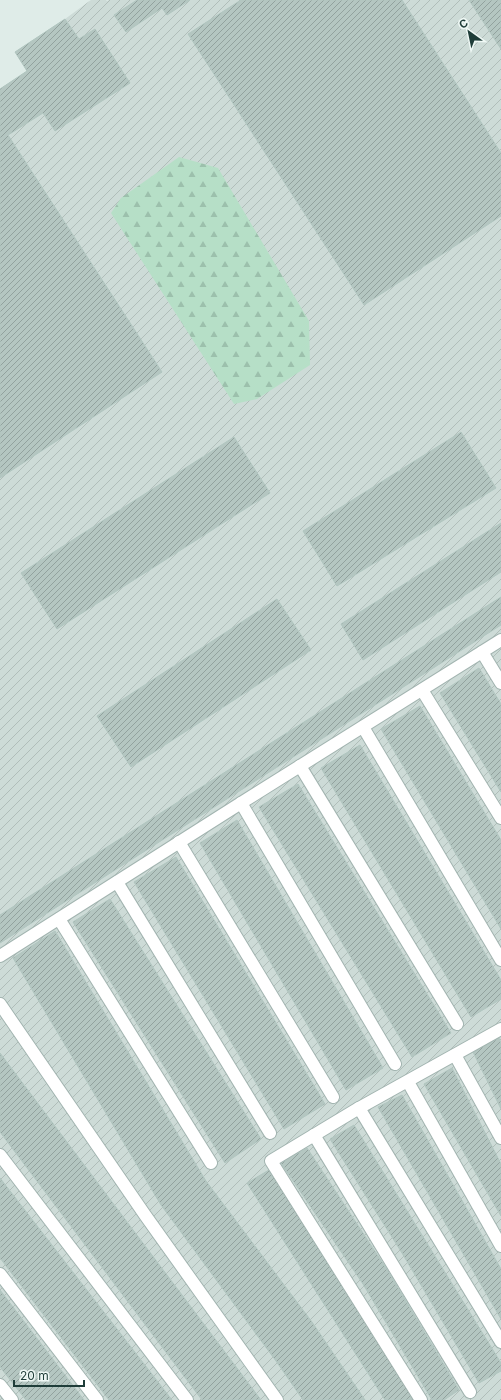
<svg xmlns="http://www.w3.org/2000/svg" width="501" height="1400" font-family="Inter,sans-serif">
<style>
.industrial{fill:url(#industrial-furrows)}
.forest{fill:url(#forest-firs)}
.building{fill:url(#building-hatch);stroke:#b1c6c0}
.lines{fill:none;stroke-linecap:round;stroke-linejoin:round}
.lane-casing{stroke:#a2b4b0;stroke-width:14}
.lane{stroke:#fff;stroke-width:12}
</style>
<defs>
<pattern id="industrial-furrows" width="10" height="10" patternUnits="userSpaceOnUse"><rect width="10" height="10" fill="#cddbd7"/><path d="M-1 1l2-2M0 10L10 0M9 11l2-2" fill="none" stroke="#b0bdb9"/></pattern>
<pattern id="forest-firs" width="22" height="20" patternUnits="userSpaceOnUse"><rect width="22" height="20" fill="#b6dfc7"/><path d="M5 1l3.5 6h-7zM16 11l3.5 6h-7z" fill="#9cc0ac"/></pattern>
<pattern id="building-hatch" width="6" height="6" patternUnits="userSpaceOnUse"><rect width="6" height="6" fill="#b4c6c1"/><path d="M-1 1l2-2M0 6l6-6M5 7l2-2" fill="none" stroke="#92a29e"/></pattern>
</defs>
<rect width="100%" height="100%" fill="#dfece8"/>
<!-- industrial -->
<polygon class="industrial" points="91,0 106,0 107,1 109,0 501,0 501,1400 0,1400 0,89 27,71 15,52 65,19"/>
<!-- forest -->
<polygon class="forest" points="179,157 218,168 309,321 310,365 257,399 234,404 111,213 121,198"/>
<!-- building -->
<g class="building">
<polygon points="137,0 190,0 167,15 162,8 126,32 114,15"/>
<polygon points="241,0 402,0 501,153 501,216 364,305 188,34"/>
<polygon points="469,0 501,0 501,49"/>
<polygon points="65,19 79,39 95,29 130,83 55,131 43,113 8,135 162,372 0,478 0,89 27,71 15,52"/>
<polygon points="461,432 496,488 337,586 303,531"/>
<polygon points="234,437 270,493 57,629 21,573"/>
<polygon points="501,523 501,572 363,660 341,624"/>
<polygon points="501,597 501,625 0,943 0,915"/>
<polygon points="277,599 311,650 131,767 97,716"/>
<polygon points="479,668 501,704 501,792 440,693"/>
<polygon points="420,706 501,840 501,929 381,729"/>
<polygon points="360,745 501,980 501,999 471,1017 321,768"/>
<polygon points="298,784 451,1033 412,1057 259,807"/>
<polygon points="237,820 383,1068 346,1090 200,843"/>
<polygon points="176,857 325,1104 284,1129 134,882"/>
<polygon points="110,899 261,1139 225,1163 73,922"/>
<polygon points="55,931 206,1181 312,1322 365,1400 303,1400 276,1361 161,1205 13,958"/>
<polygon points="499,1038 501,1043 501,1109 473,1052"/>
<polygon points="0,1053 261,1400 202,1400 0,1132"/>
<polygon points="452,1068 501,1164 501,1216 424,1084"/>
<polygon points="402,1095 501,1269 501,1319 378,1107"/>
<polygon points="354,1125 501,1363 501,1371 479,1383 402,1253 330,1139"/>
<polygon points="307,1148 386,1268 459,1390 444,1400 432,1400 363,1284 281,1163"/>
<polygon points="269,1170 416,1400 385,1400 247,1183"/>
<polygon points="0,1178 172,1400 109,1400 0,1258"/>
<polygon points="0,1290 84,1400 26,1400 0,1367"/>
</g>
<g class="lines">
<!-- lane casing -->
<g class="lane-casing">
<g id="lane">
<polyline points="482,652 501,683"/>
<polyline points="422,690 501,818"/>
<polyline points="363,727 501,960"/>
<polyline points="300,766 457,1024"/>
<polyline points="241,803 395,1064"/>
<polyline points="179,842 333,1097"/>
<polyline points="117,882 270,1133"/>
<polyline points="59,919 211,1163"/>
<polyline points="0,956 241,803 501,640"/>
<polyline points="0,1004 145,1215 277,1400"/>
<polyline points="455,1055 501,1138"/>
<polyline points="408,1082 501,1246"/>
<polyline points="359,1108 501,1342"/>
<polyline points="314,1135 470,1392"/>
<polyline points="0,1155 187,1400"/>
<polyline points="0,1274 97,1400"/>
<polyline points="0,1385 12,1400"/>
<polyline points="421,1400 271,1161 359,1108 501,1029"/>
</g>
</g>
<!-- lane -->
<use href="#lane" class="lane"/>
</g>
<!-- north arrow -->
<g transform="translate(469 32) rotate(327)" stroke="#eff8f5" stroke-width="3" paint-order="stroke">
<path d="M0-3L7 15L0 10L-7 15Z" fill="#1f3d39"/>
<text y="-6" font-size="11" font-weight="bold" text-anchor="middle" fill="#1f3d39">С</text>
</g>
<!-- scale -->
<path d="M14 1380v6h70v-6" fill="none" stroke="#1f3d39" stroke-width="2"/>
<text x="20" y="1380" font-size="12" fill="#1f3d39" stroke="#eff8f5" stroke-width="3" paint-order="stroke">20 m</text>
</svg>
